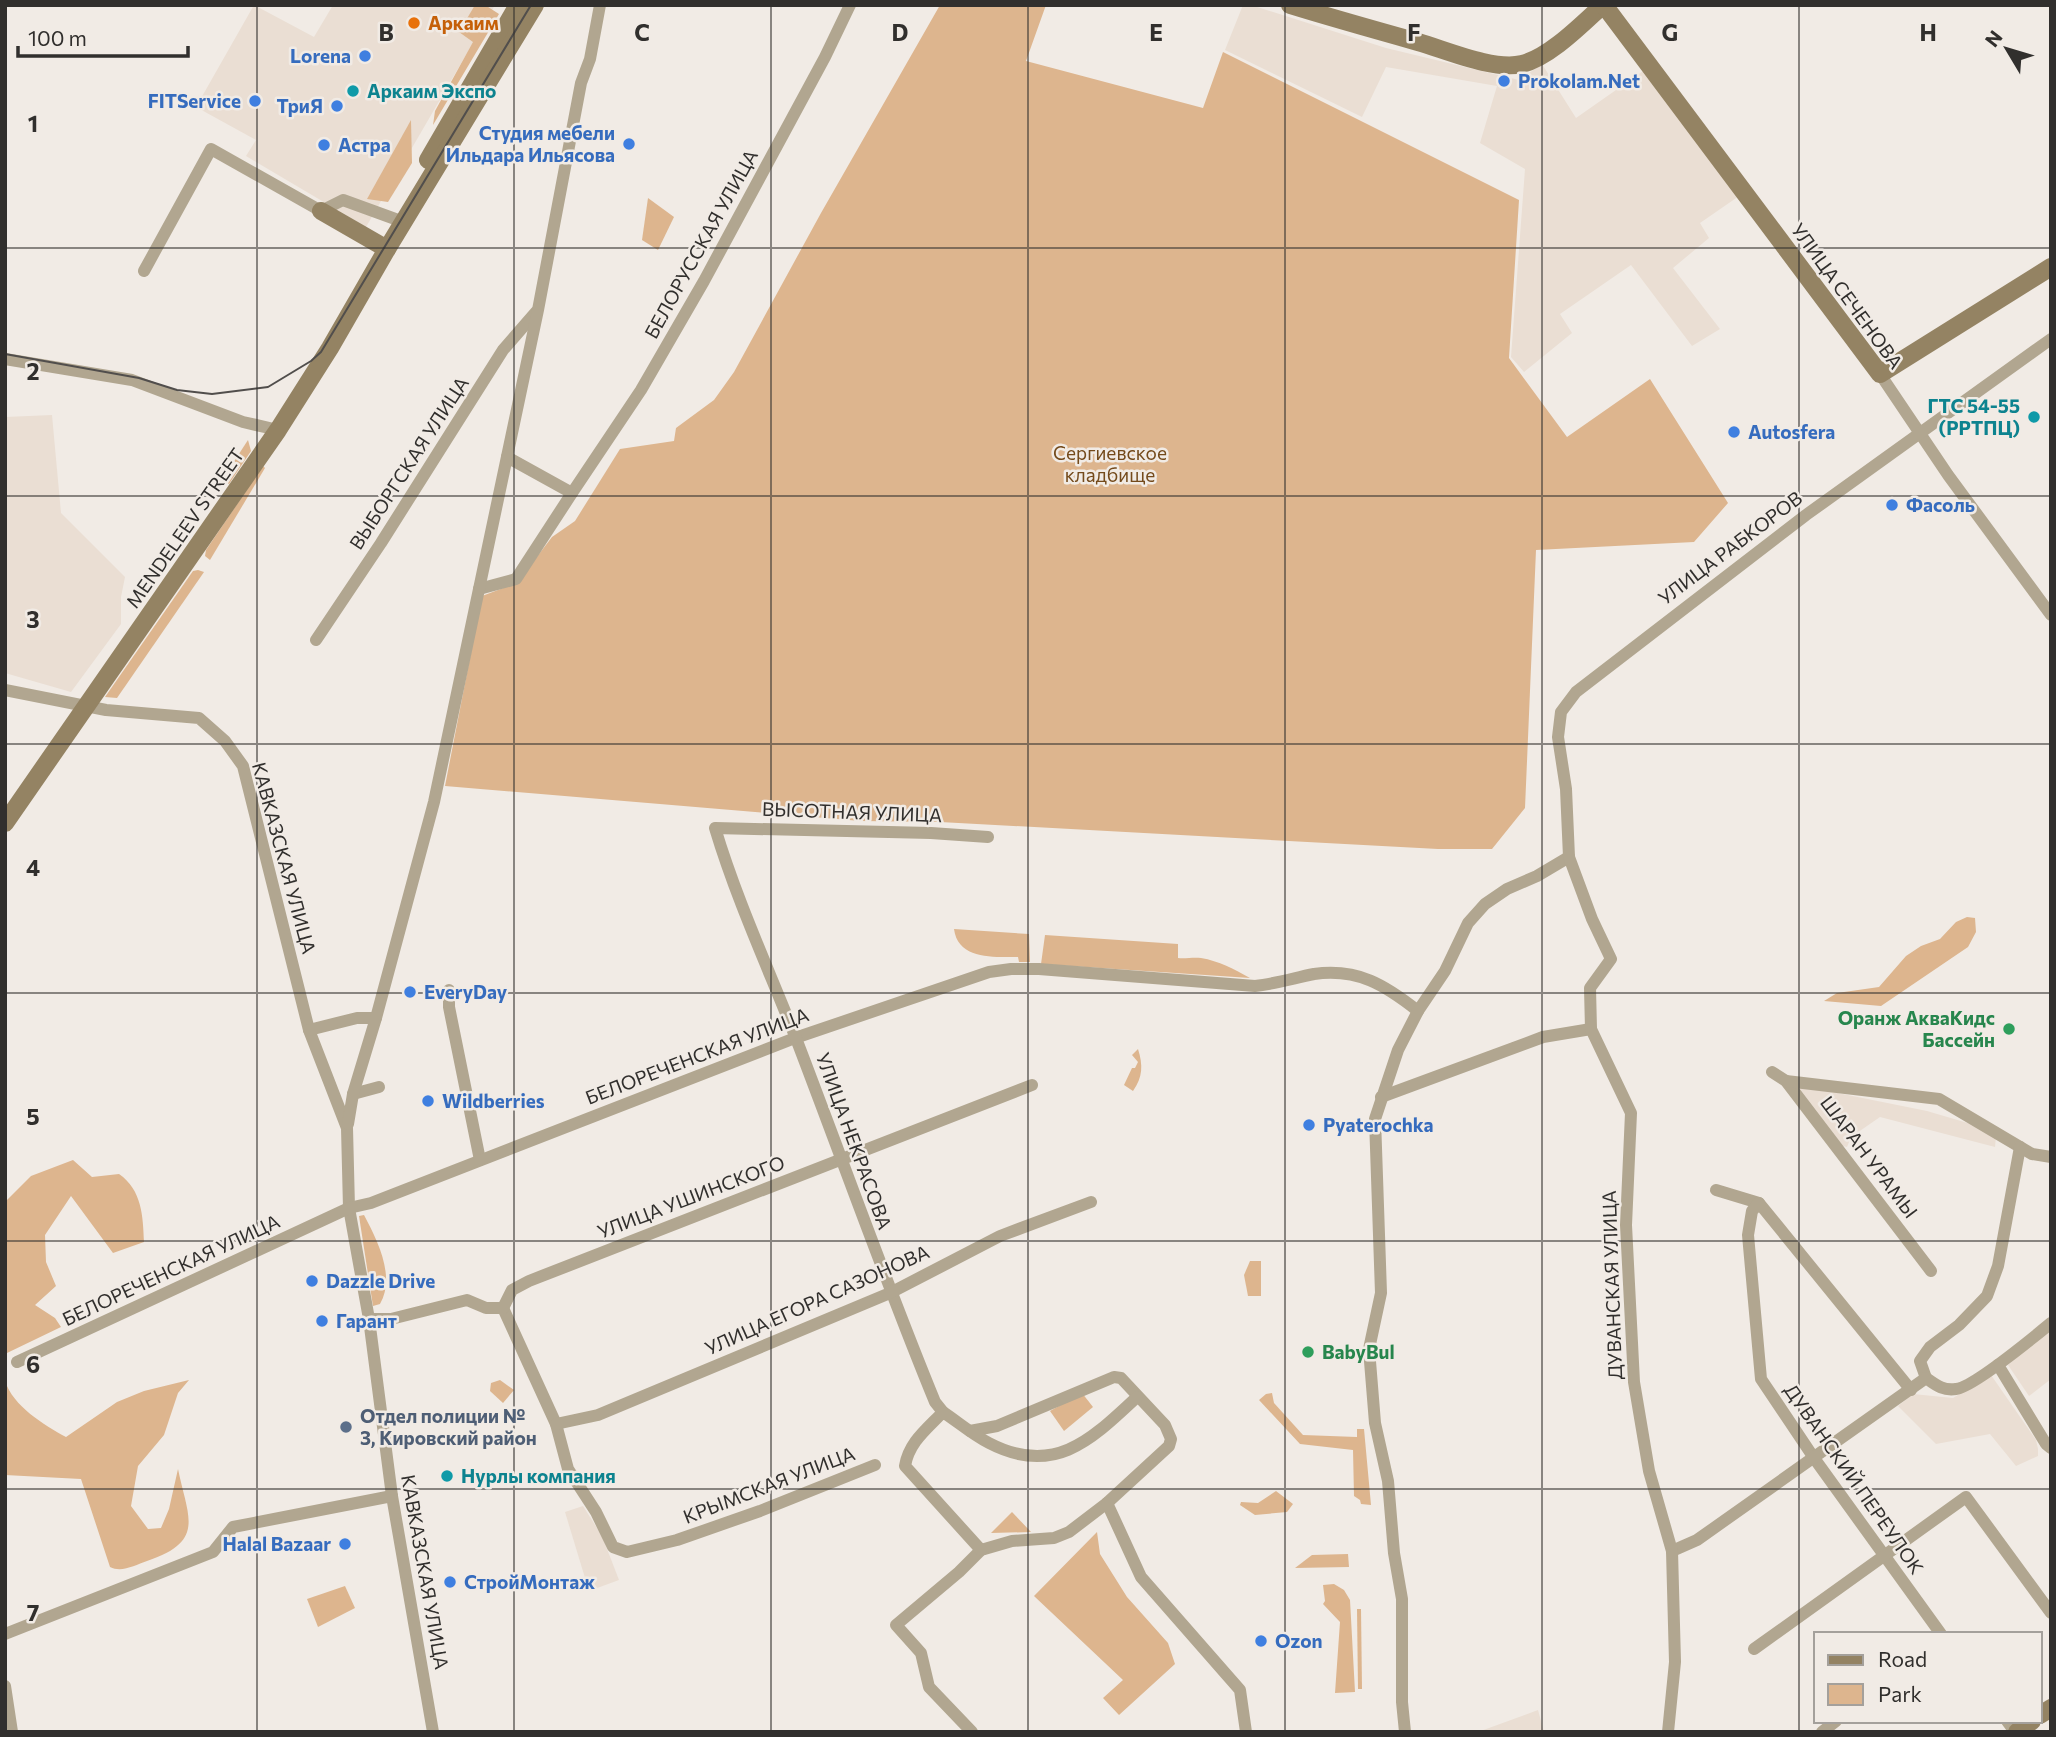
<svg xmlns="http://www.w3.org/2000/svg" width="2056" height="1737" font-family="Commissioner,sans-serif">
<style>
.built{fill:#eaded3}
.green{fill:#ddb58e}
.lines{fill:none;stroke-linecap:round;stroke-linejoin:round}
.street{stroke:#b1a690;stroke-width:12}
.secondary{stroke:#948363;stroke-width:18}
.tram{stroke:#514e4c;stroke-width:2}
.grid{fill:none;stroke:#312f2d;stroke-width:2;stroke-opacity:0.55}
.food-dot{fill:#e8710a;stroke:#f1ebe5;stroke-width:2.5}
.shop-dot{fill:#3f7fe0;stroke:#f1ebe5;stroke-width:2.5}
.culture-dot{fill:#0f9aa8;stroke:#f1ebe5;stroke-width:2.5}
.leisure-dot{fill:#2e9e5b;stroke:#f1ebe5;stroke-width:2.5}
.service-dot{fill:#5c6f8a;stroke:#f1ebe5;stroke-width:2.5}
.labels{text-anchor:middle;stroke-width:5;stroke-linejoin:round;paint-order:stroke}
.food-label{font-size:19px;font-weight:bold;fill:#c56008;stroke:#f1ebe5;text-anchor:start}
.shop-label{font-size:19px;font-weight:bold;fill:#366cbe;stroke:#f1ebe5;text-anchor:start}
.culture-label{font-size:19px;font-weight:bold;fill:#0d838f;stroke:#f1ebe5;text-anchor:start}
.street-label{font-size:19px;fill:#312f2d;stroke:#f1ebe5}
.park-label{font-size:19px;fill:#744a1b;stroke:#f1ebe5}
.leisure-label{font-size:19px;font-weight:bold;fill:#27864d;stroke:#f1ebe5;text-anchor:end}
.service-label{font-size:19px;font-weight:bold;fill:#4e5e75;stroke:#f1ebe5;text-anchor:start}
.grid-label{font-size:23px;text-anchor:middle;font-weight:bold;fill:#312f2d;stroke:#f1ebe5;stroke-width:5;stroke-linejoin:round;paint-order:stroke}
</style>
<rect width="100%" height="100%" fill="#f1ebe5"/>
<!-- built -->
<g class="built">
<polygon points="254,5 314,37 333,5 495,5 366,227 246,156 256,140 196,107"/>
<polygon points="1243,5 1251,5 1386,48 1519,80 1542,64 1576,118 1646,69 1742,194 1700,223 1709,238 1673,268 1720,329 1692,346 1631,265 1560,314 1572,333 1524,372 1511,357 1525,169 1480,143 1497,86 1386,67 1362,117 1225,50"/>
<polygon points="52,415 61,513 125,577 121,597 121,624 71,692 5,673 7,615 5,615 5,417"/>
<polygon points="1808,1087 1927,1111 1971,1124 1996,1136 1995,1147 1880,1117 1851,1137 1847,1147 1843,1146 1797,1088"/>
<polygon points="2051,1327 2051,1379 2029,1396 2008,1365"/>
<polygon points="1991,1375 2036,1440 2038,1449 2038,1456 2016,1466 1990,1434 1936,1444 1898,1406 1913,1394 1953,1398"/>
<polygon points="583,1506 602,1536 619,1580 589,1591 565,1512"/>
<polygon points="1538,1710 1544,1732 1478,1732"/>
</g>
<!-- green -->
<g class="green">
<polygon points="475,5 485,5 499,14 433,125 435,111 473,42 459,32"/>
<polygon points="940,5 1046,5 1026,61 1203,108 1223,52 1519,200 1509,358 1567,437 1650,379 1728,503 1694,542 1536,550 1525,808 1492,849 1438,849 940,822 861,821 445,786 482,596 517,583 552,537 575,521 620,449 674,441 676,428 714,400 734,372 821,213"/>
<polygon points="411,120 412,163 388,202 367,199"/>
<polygon points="648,198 674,217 658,250 642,240"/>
<polygon points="248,440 251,451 229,484 222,480"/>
<polygon points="263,466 265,468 210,560 205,556 206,550"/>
<polygon points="198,570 204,572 117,698 105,697 193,571"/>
<polygon points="1967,917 1975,918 1976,932 1968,947 1881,1006 1824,1001 1837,993 1879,987 1906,956 1921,946 1940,939 1956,922"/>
<path d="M954 929 1029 934 1030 962H1019L1018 957C994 957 958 960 954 929Z"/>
<path d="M1045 935 1178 944V958C1185 959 1193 957 1201 958 1219 961 1234 969 1250 978L1041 964Z"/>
<path d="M1138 1049C1143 1065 1143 1077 1133 1091L1124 1085 1132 1068H1135L1138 1062 1132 1055Z"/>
<path d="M73 1160 92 1177 119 1174C142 1190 143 1216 144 1242L113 1253 71 1196 45 1235 46 1262 56 1286 35 1305 55 1318 61 1327 7 1353 5 1356V1202L31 1176Z"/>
<path d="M364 1215C377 1240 396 1276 380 1304L373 1306 359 1216Z"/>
<polygon points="1250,1261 1261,1261 1261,1296 1248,1296 1244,1275"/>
<path d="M189 1380 178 1393 164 1435 138 1466 131 1506 148 1529 161 1528 169 1509 178 1469C188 1518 206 1541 147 1561 135 1565 122 1573 110 1567L81 1479 5 1475V1381C13 1406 44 1425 66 1437L117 1402 144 1391Z"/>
<polygon points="500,1380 514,1390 503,1403 490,1391 491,1383"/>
<polygon points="1082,1393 1093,1407 1064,1431 1050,1411"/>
<polygon points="1272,1393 1274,1403 1303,1435 1357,1437 1357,1429 1364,1429 1371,1505 1361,1504 1360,1500 1354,1496 1353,1450 1300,1444 1259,1400 1266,1394"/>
<polygon points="1276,1491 1293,1504 1287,1512 1255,1515 1240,1505 1241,1502 1258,1503"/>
<polygon points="1012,1512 1031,1532 991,1533"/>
<polygon points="1097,1532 1100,1554 1127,1597 1168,1643 1175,1664 1119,1715 1103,1698 1123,1680 1034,1596"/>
<polygon points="1348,1554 1349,1567 1295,1568 1312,1555"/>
<polygon points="1334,1584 1344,1590 1350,1600 1355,1692 1335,1693 1340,1622 1323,1604 1325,1601 1323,1585"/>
<polygon points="345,1586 355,1608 318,1627 307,1599"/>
<polygon points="1357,1609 1361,1609 1362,1689 1358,1689"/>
</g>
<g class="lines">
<!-- street -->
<g class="street">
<polyline points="144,271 211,149 321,211 343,200 398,220"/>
<polyline points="5,359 132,380 243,422 278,430"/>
<polyline points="1880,374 1948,475 2051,615"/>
<polyline points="507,457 572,493 641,390 704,281 825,57 850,5"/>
<polyline points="479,589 516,579 572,493"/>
<polyline points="316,640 381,543 503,350 536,312"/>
<polyline points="5,690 106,710 199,718 225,741 243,766 309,1030 347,1128 349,1208 369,1319 392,1496 433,1732"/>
<polyline points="449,990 449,1007 480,1160"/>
<polyline points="309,1030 357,1018 376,1018"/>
<polyline points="1772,1072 1786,1081 1931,1271"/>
<polyline points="1786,1081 1939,1099 2032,1154 2051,1157"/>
<polyline points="353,1094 379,1087"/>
<polyline points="1381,1097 1543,1037 1591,1029"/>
<polyline points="348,1124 353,1094 376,1018 434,802 538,310 581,83 590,59 600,5"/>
<polyline points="1716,1190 1759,1203"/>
<polyline points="503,1308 556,1424 568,1469 596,1512 613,1547 627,1552 677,1540 760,1511 875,1465"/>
<polyline points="369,1319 391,1319 467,1300 486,1308 503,1308 512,1290 529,1281 1032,1085"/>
<path d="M17 1362 349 1208 371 1203 795 1038 989 972 1011 969H1039L1255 986C1275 984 1294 978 1314 974 1358 968 1385 985 1418 1011"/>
<polyline points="1998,1365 2046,1444 2051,1448"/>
<polyline points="1926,1378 1920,1361 1930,1347 1959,1325 1987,1296 1998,1266 2020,1147"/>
<polyline points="1911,1390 1759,1203 1752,1211 1748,1235 1761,1379 1814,1458 1941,1634"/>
<path d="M943 1412 935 1402C886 1283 843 1161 797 1041 769 970 737 901 715 828L931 833 988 837"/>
<polyline points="556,1424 598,1415 890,1293 1000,1236 1091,1202"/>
<polyline points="970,1431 997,1426 1114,1377 1121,1378 1165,1425 1171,1439 1169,1446 1107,1503 1069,1532 1054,1538 1012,1541 981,1550 959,1572 896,1625 921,1653 929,1687 972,1732"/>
<polyline points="1107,1503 1141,1577 1240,1690 1246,1732"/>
<path d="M981 1550 905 1466C909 1442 927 1429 943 1412 958 1422 973 1435 989 1443 1054 1477 1091 1440 1137 1397"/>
<path d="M1672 1551 1697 1540 1926 1378C1936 1385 1943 1391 1956 1389 1973 1387 2034 1337 2051 1323"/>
<polyline points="5,1634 213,1552 233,1527 392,1496"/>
<polyline points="1754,1649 1966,1497 2051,1613"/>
<polyline points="5,1686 12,1732"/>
<polyline points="2007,1721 2015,1732"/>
<polyline points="1405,1732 1402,1702 1402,1599 1394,1553 1388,1481 1375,1423 1369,1349 1381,1293 1375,1119 1398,1050 1418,1011 1445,971 1468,923 1485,904 1507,889 1537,876 1569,857"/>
<polyline points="1668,1732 1675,1662 1672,1551 1649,1471 1634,1382 1626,1225 1631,1113 1591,1029 1590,988 1611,959 1592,919 1569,857 1566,789 1558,737 1561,712 1576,692 1806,515 2051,339"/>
<polyline points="1822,1732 1836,1721"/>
</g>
<!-- secondary -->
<g class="secondary">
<path d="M1290 5C1332 18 1375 30 1418 42 1446 50 1494 71 1522 64 1550 57 1582 24 1603 5"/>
<polyline points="1604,5 1880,374 2051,267"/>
<polyline points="428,160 518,5"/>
<polyline points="321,211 387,249"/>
<polyline points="5,823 278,430 330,348 387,249 535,5"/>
<polyline points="2040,1715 2051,1708"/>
<polyline points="2017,1732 2032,1721"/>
</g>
<!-- tram -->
<polyline class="tram" points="5,354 139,378 177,390 212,394 268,387 311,361 321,352 531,5"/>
</g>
<!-- grid -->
<path class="grid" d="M257 5V1732M514 5V1732M771 5V1732M1028 5V1732M1285 5V1732M1542 5V1732M1799 5V1732M5 248H2051M5 496H2051M5 744H2051M5 993H2051M5 1241H2051M5 1489H2051"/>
<!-- markers -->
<circle class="food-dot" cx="414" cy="23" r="7"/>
<g class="shop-dot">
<circle cx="365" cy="56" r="7"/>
<circle cx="1504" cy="81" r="7"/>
<circle cx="255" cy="101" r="7"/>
<circle cx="337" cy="106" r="7"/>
<circle cx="629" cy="144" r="7"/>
<circle cx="324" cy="145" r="7"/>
<circle cx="1734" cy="432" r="7"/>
<circle cx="1892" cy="505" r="7"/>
<circle cx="410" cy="992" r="7"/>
<circle cx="428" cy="1101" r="7"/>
<circle cx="1309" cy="1125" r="7"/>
<circle cx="312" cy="1281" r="7"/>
<circle cx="322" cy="1321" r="7"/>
<circle cx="345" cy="1544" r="7"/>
<circle cx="450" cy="1582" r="7"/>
<circle cx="1261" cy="1641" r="7"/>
</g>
<g class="culture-dot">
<circle cx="353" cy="91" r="7"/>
<circle cx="2034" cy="417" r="7"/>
<circle cx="447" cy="1476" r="7"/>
</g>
<g class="leisure-dot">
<circle cx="2009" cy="1029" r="7"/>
<circle cx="1308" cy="1352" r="7"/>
</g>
<circle class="service-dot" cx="346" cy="1427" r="7"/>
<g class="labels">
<!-- food labels -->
<g class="food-label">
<text x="428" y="30">Аркаим</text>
</g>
<!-- shop labels -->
<g class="shop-label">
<text x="351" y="63" text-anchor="end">Lorena</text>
<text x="1518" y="88">Prokolam.Net</text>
<text x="241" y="108" text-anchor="end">FITService</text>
<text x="323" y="113" text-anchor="end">ТриЯ</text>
<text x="615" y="140" text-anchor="end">Студия мебели<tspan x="615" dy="22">Ильдара Ильясова</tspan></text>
<text x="338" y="152">Астра</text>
<text x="1748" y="439">Autosfera</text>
<text x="1906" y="512">Фасоль</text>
<text x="424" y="999">EveryDay</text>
<text x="442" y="1108">Wildberries</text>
<text x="1323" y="1132">Pyaterochka</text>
<text x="326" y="1288">Dazzle Drive</text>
<text x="336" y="1328">Гарант</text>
<text x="331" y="1551" text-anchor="end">Halal Bazaar</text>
<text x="464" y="1589">СтройМонтаж</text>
<text x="1275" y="1648">Ozon</text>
</g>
<!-- culture labels -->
<g class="culture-label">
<text x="367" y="98">Аркаим Экспо</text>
<text x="2020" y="413" text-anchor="end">ГТС 54-55<tspan x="2020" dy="22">(РРТПЦ)</tspan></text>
<text x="461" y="1483">Нурлы компания</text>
</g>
<!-- street labels -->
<g class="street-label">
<text transform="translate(701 244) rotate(-61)" y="7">БЕЛОРУССКАЯ УЛИЦА</text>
<text transform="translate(1847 296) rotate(54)" y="7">УЛИЦА СЕЧЕНОВА</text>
<text transform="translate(409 463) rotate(-57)" y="7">ВЫБОРГСКАЯ УЛИЦА</text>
<text transform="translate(185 528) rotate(-55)" y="7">MENDELEEV STREET</text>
<text transform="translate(1730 548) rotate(-37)" y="7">УЛИЦА РАБКОРОВ</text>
<text transform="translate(852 812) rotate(2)" y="7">ВЫСОТНАЯ УЛИЦА</text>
<text transform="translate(284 858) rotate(75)" y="7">КАВКАЗСКАЯ УЛИЦА</text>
<text transform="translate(697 1056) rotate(-21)" y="7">БЕЛОРЕЧЕНСКАЯ УЛИЦА</text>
<text transform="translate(854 1141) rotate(70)" y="7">УЛИЦА НЕКРАСОВА</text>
<text transform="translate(1869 1157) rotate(53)" y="7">ШАРАН УРАМЫ</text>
<text transform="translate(691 1197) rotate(-21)" y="7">УЛИЦА УШИНСКОГО</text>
<text transform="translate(171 1270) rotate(-25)" y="7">БЕЛОРЕЧЕНСКАЯ УЛИЦА</text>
<text transform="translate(1612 1285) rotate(-92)" y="7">ДУВАНСКАЯ УЛИЦА</text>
<text transform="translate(817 1300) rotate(-24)" y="7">УЛИЦА ЕГОРА САЗОНОВА</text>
<text transform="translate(1854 1479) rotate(55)" y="7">ДУВАНСКИЙ ПЕРЕУЛОК</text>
<text transform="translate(769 1485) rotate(-21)" y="7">КРЫМСКАЯ УЛИЦА</text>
<text transform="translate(425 1572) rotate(80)" y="7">КАВКАЗСКАЯ УЛИЦА</text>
</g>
<!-- park labels -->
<g class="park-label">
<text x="1110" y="460">Сергиевское<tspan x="1110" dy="22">кладбище</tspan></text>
</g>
<!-- leisure labels -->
<g class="leisure-label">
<text x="1995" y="1025">Оранж АкваКидс<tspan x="1995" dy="22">Бассейн</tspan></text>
<text x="1322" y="1359" text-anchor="start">BabyBul</text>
</g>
<!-- service labels -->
<g class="service-label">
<text x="360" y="1423">Отдел полиции №<tspan x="360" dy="22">3, Кировский район</tspan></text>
</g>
</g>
<g class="grid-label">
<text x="386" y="41">B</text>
<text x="642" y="41">C</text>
<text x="900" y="41">D</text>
<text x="1156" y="41">E</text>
<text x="1414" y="41">F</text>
<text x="1670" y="41">G</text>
<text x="1928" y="41">H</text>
<text x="33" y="132">1</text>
<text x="33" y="380">2</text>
<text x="33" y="628">3</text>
<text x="33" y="876">4</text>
<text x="33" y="1125">5</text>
<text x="33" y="1373">6</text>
<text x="33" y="1621">7</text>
</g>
<!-- border -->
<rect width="2056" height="1737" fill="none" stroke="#312f2d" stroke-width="14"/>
<!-- legend -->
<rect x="1814" y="1632" width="228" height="91" fill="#f1ebe5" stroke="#a4a09b" stroke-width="2"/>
<rect x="1828" y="1655" width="35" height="10" fill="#948363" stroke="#a4a09b" stroke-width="2"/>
<text x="1878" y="1667" font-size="21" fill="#312f2d">Road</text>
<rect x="1828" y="1684" width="35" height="21" fill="#ddb58e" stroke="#a4a09b" stroke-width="2"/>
<text x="1878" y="1702" font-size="21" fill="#312f2d">Park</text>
<!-- north arrow -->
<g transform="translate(2007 49) rotate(308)" stroke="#f1ebe5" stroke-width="5" paint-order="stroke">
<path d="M0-5L12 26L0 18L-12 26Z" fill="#312f2d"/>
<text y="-10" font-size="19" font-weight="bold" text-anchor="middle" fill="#312f2d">N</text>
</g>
<!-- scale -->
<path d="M18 46v10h170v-10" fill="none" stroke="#312f2d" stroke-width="3.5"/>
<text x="28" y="46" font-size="21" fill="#312f2d" stroke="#f1ebe5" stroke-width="5" paint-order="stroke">100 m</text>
</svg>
